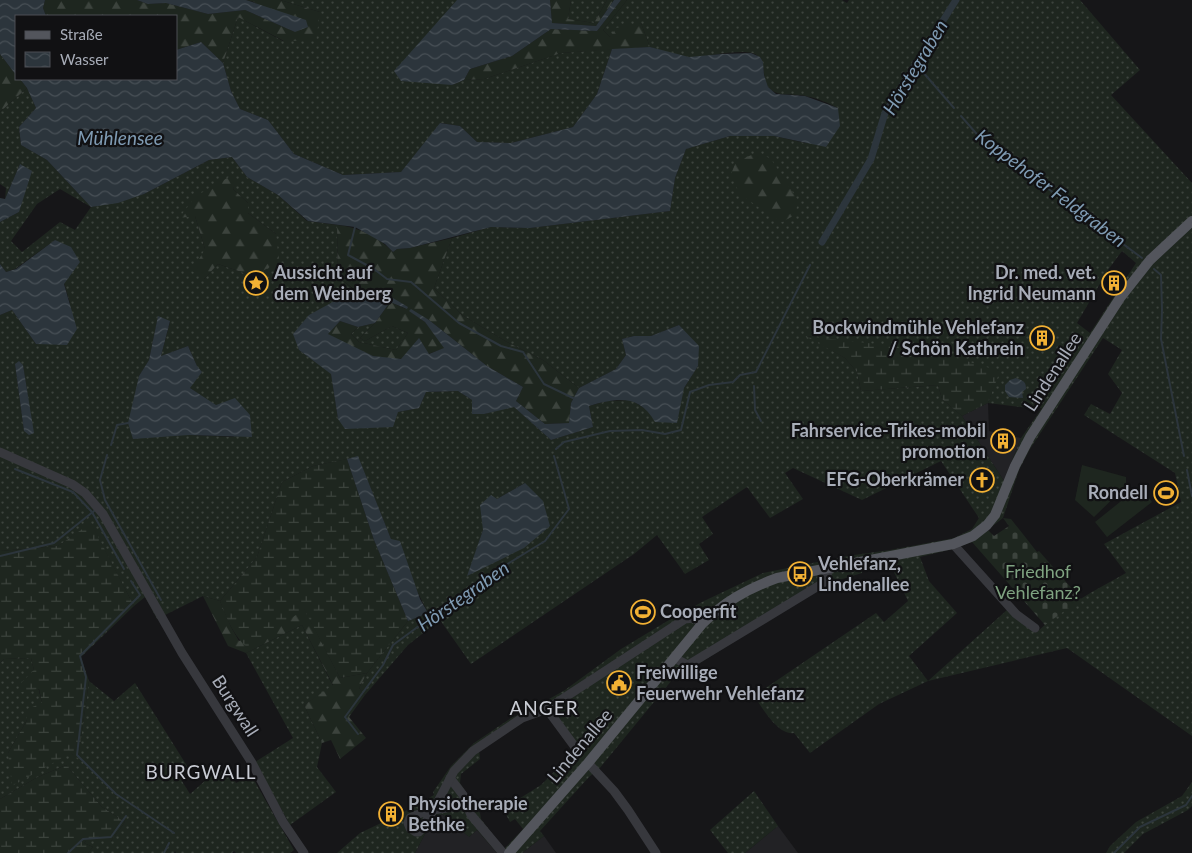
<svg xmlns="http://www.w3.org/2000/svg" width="1192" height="853" font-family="Lato,sans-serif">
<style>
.built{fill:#222225}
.grass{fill:url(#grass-dots);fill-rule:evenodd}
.forest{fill:url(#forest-firs)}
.wetland{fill:url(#wetland-marsh)}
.cemetery{fill:url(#cemetery-stones)}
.garden{fill:#1e261f}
.water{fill:url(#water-waves)}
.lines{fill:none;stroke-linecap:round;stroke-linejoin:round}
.stream{stroke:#2c353c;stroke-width:2}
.canal{stroke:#2c353c;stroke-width:7}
.minor{stroke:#37383d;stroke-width:9}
.major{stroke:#53555c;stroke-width:10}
.labels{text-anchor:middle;stroke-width:4.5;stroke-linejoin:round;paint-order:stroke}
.poi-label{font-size:18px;font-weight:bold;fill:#a8adb8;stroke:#111113;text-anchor:start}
.street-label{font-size:18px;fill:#a8adb8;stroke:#111113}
.park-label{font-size:18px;fill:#7fa381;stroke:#111113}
.water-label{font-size:19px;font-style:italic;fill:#7f9bb3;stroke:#111113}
.neighbourhood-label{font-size:19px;letter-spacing:1px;fill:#c9ccd4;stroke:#111113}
</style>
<defs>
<pattern id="grass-dots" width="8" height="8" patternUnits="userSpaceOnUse" patternTransform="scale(1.25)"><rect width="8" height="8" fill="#1e261f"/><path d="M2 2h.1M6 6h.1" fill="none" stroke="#3c433d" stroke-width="1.8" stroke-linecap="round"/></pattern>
<pattern id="forest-firs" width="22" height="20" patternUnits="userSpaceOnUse" patternTransform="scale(1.25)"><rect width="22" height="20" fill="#1e261f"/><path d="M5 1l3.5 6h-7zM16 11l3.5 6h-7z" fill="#3c433d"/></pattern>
<pattern id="wetland-marsh" width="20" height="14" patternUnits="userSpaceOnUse" patternTransform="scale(1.25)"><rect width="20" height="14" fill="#1e261f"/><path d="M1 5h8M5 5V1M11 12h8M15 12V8" fill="none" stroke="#3c433d"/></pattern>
<pattern id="cemetery-stones" width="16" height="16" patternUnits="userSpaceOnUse" patternTransform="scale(1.25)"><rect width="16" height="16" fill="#1e261f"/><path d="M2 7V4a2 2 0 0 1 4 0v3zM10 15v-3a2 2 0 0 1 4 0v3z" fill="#3c433d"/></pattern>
<pattern id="water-waves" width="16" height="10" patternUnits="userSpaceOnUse" patternTransform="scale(1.25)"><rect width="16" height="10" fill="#2c353c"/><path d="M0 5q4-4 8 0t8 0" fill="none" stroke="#485056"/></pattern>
</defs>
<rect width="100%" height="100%" fill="#161618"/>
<!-- built -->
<g class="built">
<polygon points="988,403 989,431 1021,438 1004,481 962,416"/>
<polygon points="442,814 469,837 477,830 497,853 415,853 425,834"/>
<polygon points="778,826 798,853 745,853"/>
<polygon points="544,836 556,853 522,853"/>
</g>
<!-- grass -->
<g class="grass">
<polygon points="280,0 460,0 457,0 452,85 464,80 484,79 561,53 612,49 597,94 573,127 511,143 477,142 460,126 441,123 401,172 343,175 294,154 268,120 240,109 231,91 223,63 238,17 283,41 320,12"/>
<polygon points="571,0 607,0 594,23 568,19"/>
<path d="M627 0H842L847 3 849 0H1080L1140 70 1111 95 1192 183V736L1067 648 928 681 879 704 810 753 794 733C778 736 762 707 754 696L876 613 884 622 908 601 890 564 862 570V573L829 583 672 680 599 769 589 777 540 831 544 836 522 853H497L477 830 469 837 442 814 425 834 415 853H337L360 833 400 814 434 795 433 792 451 766 474 743 511 718 535 707 565 690 621 649 674 617 704 601 763 573 847 556 890 550 954 538 972 529 979 518 941 461 862 500 793 468 785 473 803 499 770 518 747 487 702 517 713 534 699 544 709 560 685 574 657 535 634 554 471 664 440 620 408 645 365 695 359 688 367 673 408 621 428 613 391 539 358 457 313 466 282 482 257 557 220 601 203 596 157 619 145 597 134 606 91 524 58 546 0 551V315L12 310 36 344 70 303 64 283 55 240 15 269 6 272 0 264V222L19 212 20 164 5 199 6 188 0 184V112L27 88 36 108 19 127 21 145 47 160 91 207 144 194 209 160 232 157 247 177 278 195 307 221 337 225 338 276 356 292 340 298 299 350 331 373 338 419 398 412 419 408 426 392 458 391 472 400V414H484L513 406 551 440 593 427 589 406 607 401 631 400 649 411 684 388 698 366 679 325 651 336H634L622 339 626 355 616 369 579 388 543 360 507 342 462 315 434 288 452 238 491 227 530 228 670 211 675 178 686 149 730 136H774L805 143 838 108C828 103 817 98 806 96 793 93 779 98 769 88 760 78 769 58 752 53 736 49 708 57 691 57 678 57 663 51 650 47L641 23 610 37 603 30ZM236 180 233 189 248 203V213L276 234 253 276 218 264 204 279 205 249 195 216ZM60 189 91 207 75 230 60 222 22 252 11 241 37 204ZM1122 251 1136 263 1090 333 1077 323 1108 270ZM158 317 170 322 161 356 188 346 197 366 190 388 216 406 234 437 189 435 139 376 149 360ZM807 336 999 371 988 403 1029 408H1042L1021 438 1004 481 962 416 942 399 938 385 861 391 857 372 845 358ZM1103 338 1122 350 1108 374 1122 393 1110 414 1091 404 1084 415 1175 473 1181 502 1104 544 1126 573C1095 590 1063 607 1037 632L1008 609 928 681 909 656 957 613 929 581 920 557 953 549 972 542 1003 518 1019 470 1030 449ZM15 364 23 365 28 398 24 431ZM525 483 468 576 483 530 497 499ZM552 711 578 748 541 785 503 809 510 822 515 819 523 829 504 849 481 819 480 813 460 783 461 774 480 759 479 749 522 721Z"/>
<polygon points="375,323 360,338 365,341 392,326 408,333 396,350 359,342 351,334 358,327"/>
<polygon points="302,625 333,686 304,705 322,743 317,767 336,792 290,825 255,762 293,738 246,653"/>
<polygon points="31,658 42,703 27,720 8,753 71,753 78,759 89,681 114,701 135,683 189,769 180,778 190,794 215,772 228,770 236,783 251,775 294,850 290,853 236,853 234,851 232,853 176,853 175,851 174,853 88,853 93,847 84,843 86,841 111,841 125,822 102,807 66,765 36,778 0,799 0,663 4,659"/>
<polygon points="1192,782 1192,806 1188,810 1143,834 1124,853 1106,853 1110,846 1136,822 1182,796"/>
<polygon points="754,791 778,826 745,853 728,853 710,830"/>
</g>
<!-- forest -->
<g class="forest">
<polygon points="45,0 137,0 148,4 166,3 208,14 245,10 295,32 254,2 246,0 280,0 320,12 316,41 284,41 238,17 223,63 201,42 176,50 176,16 46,16 43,8"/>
<polygon points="550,0 571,0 568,19 594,23 607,0 614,0 596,26 552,23"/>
<polygon points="621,0 627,0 603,30 610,37 616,28 641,23 650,47 561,53 484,79 464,80 470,69 512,56 551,29 597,31"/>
<polygon points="0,54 16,75 16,79 20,79 27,88 0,112"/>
<polygon points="758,152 771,159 799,202 793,216 782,222 765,212 739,193 731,174 736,162"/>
<polygon points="229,177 237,180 233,189 248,203 248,213 276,234 279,262 253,276 218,264 204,279 192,271 205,249 195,216 179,218 196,196"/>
<path d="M337 225C358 227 377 236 393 252L397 249 410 248 452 238 434 288 462 315 507 342 543 360 579 388 571 403 569 423 545 424 516 401 523 387 487 366 429 320 410 311 425 322 445 348C423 357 396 363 373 356 357 351 342 341 327 334L340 321 358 327 351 334 359 342 396 350 408 333 392 326 365 341 360 338 375 323 390 302 406 309 376 288 366 298 338 277Z"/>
<polygon points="203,596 220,601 231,627 239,641 304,608 340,678 367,673 359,688 365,695 349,717 366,738 340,759 331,740 322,743 304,705 333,685 302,625 246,653 228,646"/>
</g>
<!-- wetland -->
<g class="wetland">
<polygon points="805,336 929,350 1000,371 988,403 962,416 942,399 938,385 861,391 857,372 845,358"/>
<path d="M347 459 374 540 408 621 367 673 340 678 304 609 249 649C233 636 227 619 220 601L257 557 282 482 313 466Z"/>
<polygon points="91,523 134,606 81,657 89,681 78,760 71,753 12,786 8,753 27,720 25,710 42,703 39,689 21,692 19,685 34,670 31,658 4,659 0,663 0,551 58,546"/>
<polygon points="66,765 102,807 125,822 111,841 86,841 84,843 93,847 88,853 0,853 0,799 36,778"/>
</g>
<!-- cemetery -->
<polygon class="cemetery" points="1003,518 1011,519 1037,552 1039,551 1081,599 1045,625 972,542 988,530 994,536 1009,526"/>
<!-- garden -->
<g class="garden">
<polygon points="1082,465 1126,477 1126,486 1094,517 1075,500"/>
<circle cx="1166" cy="493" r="10"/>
<polygon points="1140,486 1152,502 1107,537 1095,522"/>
</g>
<!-- water -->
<g class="water">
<polygon points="0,0 45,0 43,8 46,16 16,16 16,75 0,54"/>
<polygon points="137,0 246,0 306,20 308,27 295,32 245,10 208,14 166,3 148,4"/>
<polygon points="457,0 550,0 552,23 596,26 614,0 621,0 597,31 551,29 512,56 470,69 464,80 452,85 401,81 394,71"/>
<polygon points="201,42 223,63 231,91 240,109 268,120 294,154 343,175 401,172 440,123 460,126 477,142 511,143 573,127 597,94 612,49 650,47 689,57 722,54 751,53 760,57 763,62 764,75 768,87 776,94 805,96 838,108 840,126 826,147 774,136 730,136 686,149 675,178 670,211 530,228 491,227 410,248 397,249 393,252 385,244 355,227 308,221 278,195 247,177 232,157 209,160 144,194 118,203 91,207 47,160 21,145 19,127 36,108 27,88 20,79 176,79 176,50"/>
<polygon points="20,164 32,171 19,212 0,222 0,198 5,199"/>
<polygon points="55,240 71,247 80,262 64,284 77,329 67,345 36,344 12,310 0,315 0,264 6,272 16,269"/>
<path d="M376 288 408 307 407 309 390 302 375 323 358 327 340 321 328 334 373 356 401 359 419 338 429 354 444 348 425 322 409 311 411 309 429 320 487 366 523 387 516 401 545 424 569 423 571 403 579 388 616 369 626 355 622 339 634 336H651L679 325 699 346 698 366 684 388 677 423 655 422C639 394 617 398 589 406L593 427 551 440 514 407 484 414H472V400L458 391 426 392 419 408 398 412 393 427 345 429 338 419 331 374 299 350 293 334 309 315 340 298 356 292 366 298Z"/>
<polygon points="158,316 170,321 161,356 188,346 197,366 202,372 190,388 216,405 235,398 250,415 252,437 189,435 133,439 128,423 139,376 149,360"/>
<polygon points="19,361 23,365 34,433 29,435 24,431 15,364"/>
<path d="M1016 378C1023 381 1026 381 1026 389L1022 392 1023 398 1009 397 1005 391V385L1010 380Z"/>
<polygon points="358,456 391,539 400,541 420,599 428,613 408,621 374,540 347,459"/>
<polygon points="525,483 543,501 550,526 524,548 467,576 483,530 480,505 491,495 497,499"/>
</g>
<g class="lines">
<!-- stream -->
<g class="stream">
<polyline points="915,63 954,108"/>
<polyline points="961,116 982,140 1142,258"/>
<polyline points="355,227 348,255 374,269 387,279 411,282 459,323 501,346 523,352 544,384 573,398"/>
<polyline points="1154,269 1161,275 1162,310 1161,339 1184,456"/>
<polyline points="754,386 755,410 761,421"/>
<polyline points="111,445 117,425 128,423"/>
<polyline points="556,449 564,442 610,431 642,430 665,434 681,430 690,392 709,385 733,382 740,375 756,372 810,265"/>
<polyline points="107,455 100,480 105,500 161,600"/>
<polyline points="15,469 73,492 92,512 124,569"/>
<polyline points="1187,470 1192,496"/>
<polyline points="0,556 54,543 94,511"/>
<polyline points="131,581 140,595 80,656 86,677 77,755 116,794 174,833"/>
<polyline points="358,734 345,717 383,665 393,645 483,579 545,541 569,509 554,456"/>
<polyline points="68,853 83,839 111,837 126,816"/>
<polyline points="164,853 169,843"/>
<polyline points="1114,853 1140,827 1186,805 1192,796"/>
</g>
<!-- canal -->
<polyline class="canal" points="822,242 871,159 885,113 956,0"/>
<!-- minor -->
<g class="minor">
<polyline points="0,452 72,484 85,493 103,514 182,653 252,763 283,822 304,853"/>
<polyline points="953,544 1016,614 1035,628"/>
<polyline points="674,658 688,665 825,582 829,568"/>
<polyline points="547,709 575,747"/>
<polyline points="588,763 614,791 628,810 656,853"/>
<polyline points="450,778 463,795 471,815 503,853"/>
<path d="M467 805C448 808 427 809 410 818L408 823 410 828 416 832H419L433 811 454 771 473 751 522 718 547 709 685 619 694 618 702 624"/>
</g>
<!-- major -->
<path class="major" d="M509 853 588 763 702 624C724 602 747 589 777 578L953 544 973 536 987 525 995 515 1015 466 1030 437 1120 298 1150 260 1192 221"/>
</g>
<!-- icons -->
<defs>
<g id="sight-ring" transform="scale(1.25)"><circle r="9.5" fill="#111113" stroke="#f2b134" stroke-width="1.5"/><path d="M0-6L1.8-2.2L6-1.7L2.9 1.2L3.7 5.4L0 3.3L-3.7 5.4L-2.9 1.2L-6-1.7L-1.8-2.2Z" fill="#f2b134"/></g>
<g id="building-ring" transform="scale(1.25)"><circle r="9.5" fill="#111113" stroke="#f2b134" stroke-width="1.5"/><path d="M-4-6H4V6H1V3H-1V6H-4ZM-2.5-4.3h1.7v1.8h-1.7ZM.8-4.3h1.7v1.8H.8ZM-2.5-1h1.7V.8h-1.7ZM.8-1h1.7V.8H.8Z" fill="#f2b134"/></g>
<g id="church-ring" transform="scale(1.25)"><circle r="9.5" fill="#111113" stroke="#f2b134" stroke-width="1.5"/><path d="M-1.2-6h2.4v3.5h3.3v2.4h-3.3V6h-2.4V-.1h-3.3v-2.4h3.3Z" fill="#f2b134"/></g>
<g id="stadium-ring" transform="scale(1.25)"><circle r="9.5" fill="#111113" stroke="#f2b134" stroke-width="1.5"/><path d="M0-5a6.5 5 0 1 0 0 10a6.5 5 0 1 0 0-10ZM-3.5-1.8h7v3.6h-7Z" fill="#f2b134"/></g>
<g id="bus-ring" transform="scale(1.25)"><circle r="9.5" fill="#111113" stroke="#f2b134" stroke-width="1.5"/><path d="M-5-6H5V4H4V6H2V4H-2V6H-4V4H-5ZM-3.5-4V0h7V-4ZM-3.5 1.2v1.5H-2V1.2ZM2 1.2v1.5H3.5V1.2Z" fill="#f2b134"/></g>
<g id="civic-ring" transform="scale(1.25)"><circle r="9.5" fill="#111113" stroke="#f2b134" stroke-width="1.5"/><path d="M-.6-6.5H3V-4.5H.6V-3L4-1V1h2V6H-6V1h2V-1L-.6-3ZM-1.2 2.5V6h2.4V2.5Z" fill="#f2b134"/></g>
</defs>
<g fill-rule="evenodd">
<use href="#sight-ring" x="256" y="283"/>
<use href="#building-ring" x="1114" y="283"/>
<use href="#building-ring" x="1042" y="338"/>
<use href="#building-ring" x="1003" y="441"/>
<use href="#church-ring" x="982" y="480"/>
<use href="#stadium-ring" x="1166" y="493"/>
<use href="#bus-ring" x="800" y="574"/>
<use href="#stadium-ring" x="643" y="612"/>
<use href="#civic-ring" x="619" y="683"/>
<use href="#building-ring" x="391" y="814"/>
</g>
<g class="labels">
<!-- poi labels -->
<g class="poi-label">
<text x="274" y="279">Aussicht auf<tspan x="274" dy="21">dem Weinberg</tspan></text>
<text x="1096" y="279" text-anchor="end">Dr. med. vet.<tspan x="1096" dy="21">Ingrid Neumann</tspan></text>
<text x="1024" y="334" text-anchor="end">Bockwindmühle Vehlefanz<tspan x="1024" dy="21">/ Schön Kathrein</tspan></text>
<text x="986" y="437" text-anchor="end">Fahrservice-Trikes-mobil<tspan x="986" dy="21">promotion</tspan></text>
<text x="964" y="486" text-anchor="end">EFG-Oberkrämer</text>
<text x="1148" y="499" text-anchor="end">Rondell</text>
<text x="818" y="570">Vehlefanz,<tspan x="818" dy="21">Lindenallee</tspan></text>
<text x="660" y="618">Cooperfit</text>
<text x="636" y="679">Freiwillige<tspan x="636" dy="21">Feuerwehr Vehlefanz</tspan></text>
<text x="408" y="810">Physiotherapie<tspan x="408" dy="21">Bethke</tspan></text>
</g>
<!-- street labels -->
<g class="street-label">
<text transform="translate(1053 372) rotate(-57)" y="6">Lindenallee</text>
<text transform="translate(235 706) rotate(57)" y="6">Burgwall</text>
<text transform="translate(580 746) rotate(-50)" y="6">Lindenallee</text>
</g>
<!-- park labels -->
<g class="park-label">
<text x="1038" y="578">Friedhof<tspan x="1038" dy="21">Vehlefanz?</tspan></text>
</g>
<!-- water labels -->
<g class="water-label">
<text transform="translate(915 67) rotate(-59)" y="7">Hörstegraben</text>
<text x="120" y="145">Mühlensee</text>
<text transform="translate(1051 188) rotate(37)" y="7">Koppehofer Feldgraben</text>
<text transform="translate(463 596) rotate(-35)" y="7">Hörstegraben</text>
</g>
<!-- neighbourhood labels -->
<g class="neighbourhood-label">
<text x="544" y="715">ANGER</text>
<text x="201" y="779">BURGWALL</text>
</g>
</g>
<!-- legend -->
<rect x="15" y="15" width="162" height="65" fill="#111113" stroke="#4d4f55"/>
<rect x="25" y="31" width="25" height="8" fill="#53555c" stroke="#4d4f55"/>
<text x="60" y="40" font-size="15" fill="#a8adb8">Straße</text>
<rect x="25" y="52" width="25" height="15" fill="url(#water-waves)" stroke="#4d4f55"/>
<text x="60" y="65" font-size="15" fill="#a8adb8">Wasser</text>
</svg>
